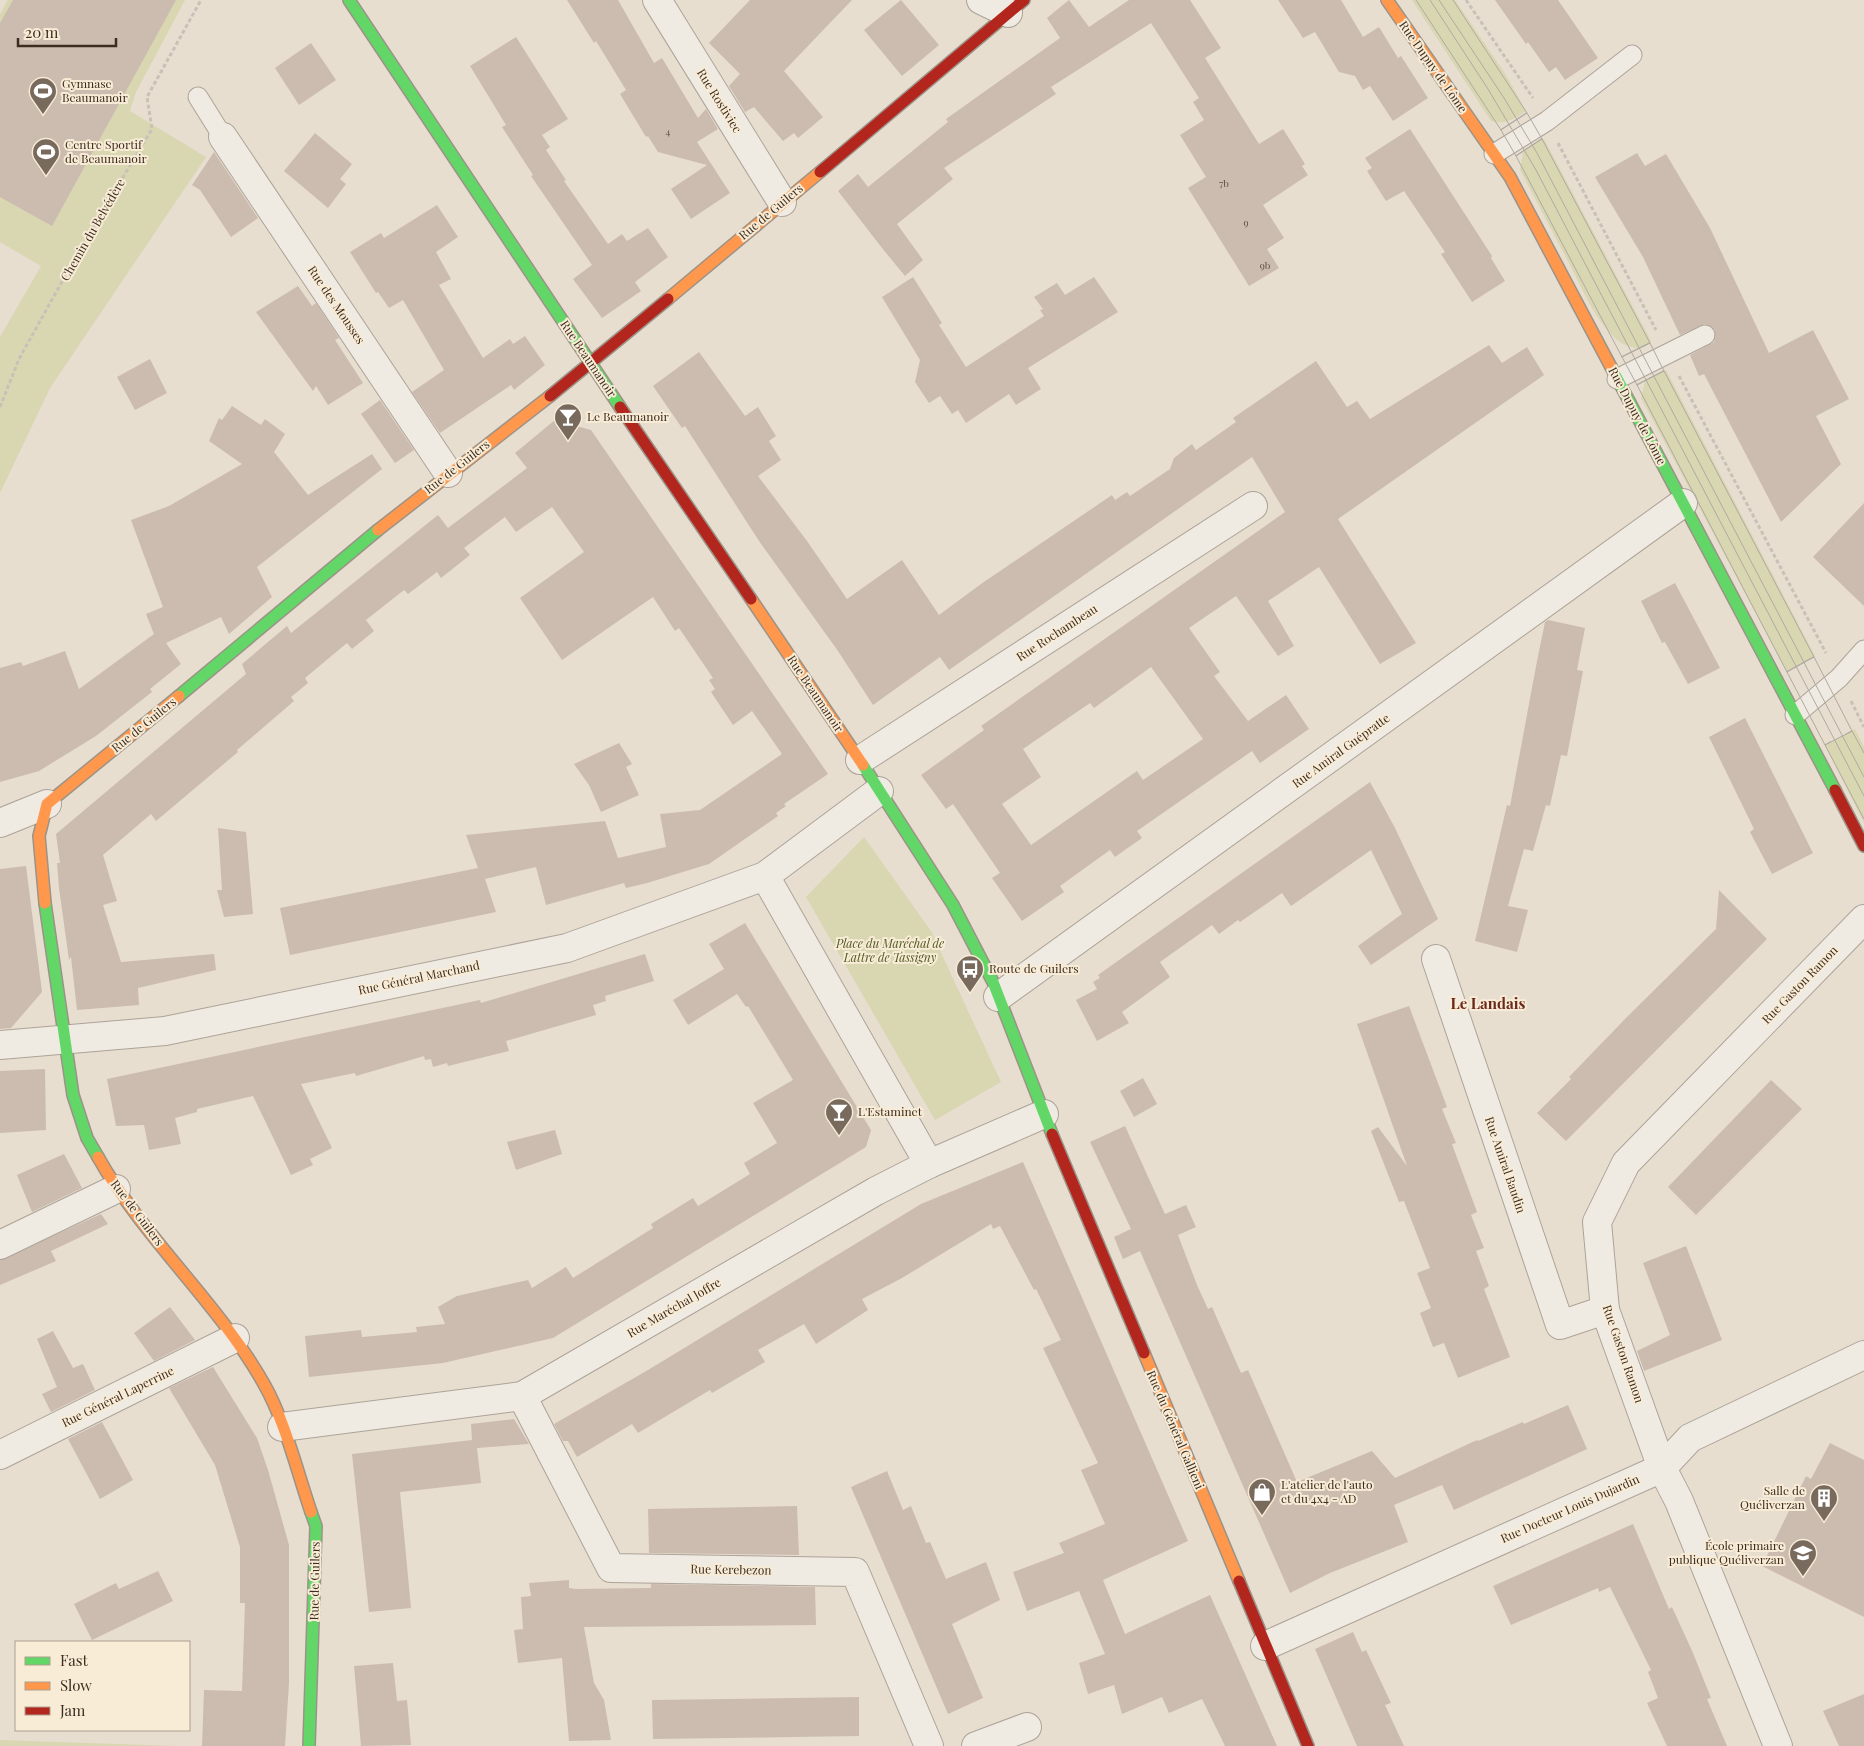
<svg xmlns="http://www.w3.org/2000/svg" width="1864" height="1746" font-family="'Playfair Display',serif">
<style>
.green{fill:#d9d6b2}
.building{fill:#ccbcb0;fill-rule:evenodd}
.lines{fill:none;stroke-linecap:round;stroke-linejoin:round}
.lane-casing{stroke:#ada398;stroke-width:21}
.street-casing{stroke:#ada398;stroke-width:30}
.fast-casing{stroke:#9c9388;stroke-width:14}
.slow-casing{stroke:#9c9388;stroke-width:14}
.jam-casing{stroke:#9c9388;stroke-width:14}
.path{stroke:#c8c1b8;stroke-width:3;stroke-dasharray:4 2.5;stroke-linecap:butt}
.lane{stroke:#efeae2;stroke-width:19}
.street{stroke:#efeae2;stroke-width:28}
.fast{stroke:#63d668;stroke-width:11}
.slow{stroke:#ff974d;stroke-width:11}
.jam{stroke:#b3261e;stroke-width:11}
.tram{stroke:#afa9a1;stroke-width:1}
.labels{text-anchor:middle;stroke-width:4;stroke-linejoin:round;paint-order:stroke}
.number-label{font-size:10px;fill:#615043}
.street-label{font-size:12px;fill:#3d2c1f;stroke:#f8ecd6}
.poi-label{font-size:12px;fill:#3d2c1f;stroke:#f8ecd6;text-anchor:start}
.park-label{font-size:12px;font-style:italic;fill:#515a24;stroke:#f8ecd6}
.quarter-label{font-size:15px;font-weight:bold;fill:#6c271c;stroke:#f8ecd6}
</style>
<rect width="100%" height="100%" fill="#e7ded0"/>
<!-- green -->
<g class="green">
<polygon points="8,0 185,0 136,92 130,111 206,157 50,388 0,493 0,337 41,266 0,242 0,14"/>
<path d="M1412 0H1455L1506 75 1526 111C1515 119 1505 125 1491 121Z"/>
<path d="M1542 139H1544L1651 341C1643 354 1624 347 1615 338 1595 319 1584 293 1572 269 1555 236 1537 203 1520 170L1523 152Z"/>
<polygon points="1666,370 1815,656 1787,672 1641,398 1645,381"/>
<polygon points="1855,729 1864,747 1864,823 1825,745"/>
<polygon points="864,837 931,931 1001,1082 935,1120 806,897"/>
<polygon points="0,1740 175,1746 0,1746"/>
</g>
<!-- building -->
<g class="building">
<polygon points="13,0 176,0 52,226 0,197 0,23"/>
<polygon points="567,0 618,0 654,63 662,58 698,118 706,109 718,129 697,142 730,193 691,219 671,189 707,165 658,152 648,136 646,137 620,94 626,90 596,41 594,43"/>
<polygon points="750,0 852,0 784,71 823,117 798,138 794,133 783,141 754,107 745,112 729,86 740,74 709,43"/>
<polygon points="901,0 939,45 902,76 864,30"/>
<polygon points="1069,0 1089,27 1129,0 1190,0 1221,48 1205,58 1259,144 1283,129 1305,164 1302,166 1308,175 1263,205 1284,238 1267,249 1279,268 1249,286 1188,188 1206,177 1180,135 1204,120 1193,102 1199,98 1151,23 1051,87 1056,94 944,168 953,179 897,224 923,260 905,276 882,248 838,191 858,174 868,187 948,122 946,119 1060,38 1047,18"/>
<polygon points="1278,0 1341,0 1363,37 1379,27 1398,58 1401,56 1428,98 1393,121 1370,86 1363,90 1355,76 1339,72 1315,32 1303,38"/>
<polygon points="1495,0 1558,0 1598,58 1565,80 1556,67 1549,72 1528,42 1526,44"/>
<polygon points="516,37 568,119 542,135 550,147 546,150 566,180 564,181 608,244 622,234 627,241 648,228 668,257 635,282 641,291 602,318 573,279 592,265 531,176 533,175 502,127 506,125 470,66"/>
<polygon points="311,43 336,80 299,105 275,68"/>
<polygon points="1410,129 1492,256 1491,258 1505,281 1472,302 1441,254 1445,252 1404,191 1386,201 1367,171 1372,168 1365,158"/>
<polygon points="315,133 352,164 340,179 346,184 328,208 284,171"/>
<polygon points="214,152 258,218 231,237 200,190 192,185"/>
<polygon points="1637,153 1645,166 1666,154 1710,228 1769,353 1813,330 1849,399 1816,416 1841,464 1781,522 1704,374 1699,376 1690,355 1714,342 1715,330 1705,324 1680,335 1643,257 1595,177"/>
<polygon points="437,205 458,237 436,252 451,279 439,285 483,358 510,339 513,344 525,336 545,365 514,390 511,385 440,433 412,392 444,370 403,300 389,308 378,292 376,293 350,252 381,233 384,238"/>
<polygon points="913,277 942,323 939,325 966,367 1044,316 1040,310 1043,309 1034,297 1057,283 1065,295 1094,277 1118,312 1028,368 1041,389 1016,405 1009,394 966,423 958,410 952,414 940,396 929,403 915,382 920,360 882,297"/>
<polygon points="298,286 312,306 316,303 339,338 335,340 363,383 328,405 316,386 313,391 256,312"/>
<path d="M1489 345 1502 363 1527 347 1544 375 1338 519 1416 643 1380 664 1319 567 1268 601 1294 646 1278 656 1236 596 1189 628 1220 672 1214 676 1248 721 1286 695 1309 729 1260 763 1252 751 1137 831 1142 838 1115 857 1110 850 1060 886 1064 892 1022 921 992 878 1000 873 953 804 946 809 921 775 984 730 981 726 1285 512 1252 457 949 670 940 657 873 705 838 651 759 541 685 426 682 428 653 386 699 352 745 416 758 407 776 436 769 441 781 460 758 476 807 541 847 599 902 560 939 615 981 584 1112 495 1115 500 1127 492 1130 496 1170 469 1174 458 1192 444 1196 450 1236 422 1233 418 1316 361 1347 407 1357 401 1370 419ZM1151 667 1203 739 1143 780 1137 771 1031 845 1002 804 1041 777 1023 749 1090 703 1094 708Z"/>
<polygon points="150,359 167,393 135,410 117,377"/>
<polygon points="380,400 414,450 395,463 361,414"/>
<polygon points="232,406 261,425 265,419 285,434 274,452 308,495 372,454 382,469 257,567 272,597 229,634 221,617 166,643 181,664 150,689 152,692 96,736 39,771 0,782 0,668 21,662 23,666 65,651 79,689 154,634 146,614 163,607 131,520 169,506 242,464 209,441 219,418 222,420"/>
<polygon points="555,420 591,430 828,774 784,804 786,806 776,813 778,816 709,864 647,883 626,888 624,883 546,905 536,867 485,879 496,912 290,955 280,908 478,868 466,835 605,821 618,858 666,847 660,814 700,810 782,754 752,711 733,725 711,692 715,689 709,680 713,678 679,628 675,631 653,597 562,660 520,598 584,552 552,507 516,532 505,517 464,548 470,555 441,578 437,572 408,594 404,590 366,620 374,631 352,649 347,643 305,678 308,683 291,697 294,701 237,750 238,752 156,821 151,814 103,855 117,901 103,905 121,962 214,954 216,970 138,988 139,1005 77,1010 71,957 69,960 59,888 57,863 60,863 56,834 246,674 242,664 287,626 291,633 438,515 448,528 527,468 515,453"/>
<polygon points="1864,503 1864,606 1813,557"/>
<polygon points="1675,583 1720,668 1688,684 1665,642 1662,643 1641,601"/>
<polygon points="1548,620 1585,628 1577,670 1583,671 1567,756 1561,755 1550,806 1546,805 1533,851 1524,849 1508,906 1528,910 1517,952 1475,941 1507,805 1510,806 1537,661 1545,622"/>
<polygon points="1745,718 1813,853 1772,874 1750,832 1754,829 1709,737"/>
<polygon points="619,743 632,764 626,767 639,795 601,812 589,785 574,764"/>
<polygon points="1370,782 1395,828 1438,919 1371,965 1358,946 1402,914 1371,850 1291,906 1282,893 1240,922 1238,920 1219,934 1212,925 1160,962 1170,977 1122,1012 1129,1023 1097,1041 1076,1000 1097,989 1093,982 1100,978 1098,975"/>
<polygon points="218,828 246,832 253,914 224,917 217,890 222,890"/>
<polygon points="26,866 42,992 11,1028 0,1029 0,869"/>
<polygon points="1719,890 1767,939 1566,1141 1537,1113 1571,1079 1569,1077 1627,1017 1716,929"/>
<polygon points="745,923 871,1130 866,1147 553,1338 443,1363 309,1377 305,1336 361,1330 362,1337 417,1332 416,1327 445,1324 438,1307 457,1296 528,1280 532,1288 566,1267 573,1278 653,1228 651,1224 693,1198 698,1206 750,1174 744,1163 777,1143 753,1103 793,1080 748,1006 746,1007 737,994 688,1025 673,1000 724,969 709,944"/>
<polygon points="645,954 654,981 605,996 606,1001 593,1005 596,1015 506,1041 509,1051 448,1066 447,1063 433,1067 431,1059 425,1060 424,1056 356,1076 355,1073 301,1084 332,1148 310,1159 313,1165 291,1175 253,1096 197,1109 197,1112 175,1118 181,1144 149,1150 144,1125 116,1126 107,1079 480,1000 481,1003"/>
<polygon points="1409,1006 1447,1107 1442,1109 1456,1143 1452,1144 1477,1212 1471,1215 1484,1248 1476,1251 1489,1286 1484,1289 1510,1357 1458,1378 1444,1343 1433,1347 1420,1313 1431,1308 1417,1273 1430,1268 1404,1201 1399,1202 1371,1131 1378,1127 1407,1166 1357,1024"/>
<polygon points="45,1069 46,1130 0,1133 0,1071"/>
<polygon points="1143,1078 1157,1104 1134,1117 1120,1091"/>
<polygon points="1771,1080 1802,1109 1696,1215 1668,1187"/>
<polygon points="1125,1126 1165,1214 1186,1205 1196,1227 1178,1235 1197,1285 1208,1309 1212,1307 1241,1373 1248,1370 1297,1482 1372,1451 1395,1478 1477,1440 1478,1441 1523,1422 1524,1424 1568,1405 1587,1449 1454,1510 1442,1485 1394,1505 1408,1542 1330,1573 1290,1593 1140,1251 1123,1259 1114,1237 1131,1229 1090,1142"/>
<polygon points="555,1130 562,1154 516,1170 507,1142"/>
<polygon points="64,1154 82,1188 32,1212 17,1175"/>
<polygon points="1023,1162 1188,1541 1103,1580 1125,1634 1210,1595 1277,1746 1225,1746 1202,1699 1169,1713 1162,1697 1122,1714 1114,1685 1088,1694 1079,1663 1105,1654 1079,1591 1027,1611 1013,1572 1064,1553 1059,1543 1105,1524 1081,1470 1098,1463 1043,1348 1061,1340 1036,1289 1034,1290 1000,1226 993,1229 991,1224 902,1278 862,1299 868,1310 816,1344 804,1324 758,1350 765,1362 712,1393 710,1390 638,1433 632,1424 577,1457 568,1441 563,1441 554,1424 648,1370 921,1204"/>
<polygon points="101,1214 108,1224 51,1251 56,1261 0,1285 0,1260"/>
<polygon points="1686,1246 1722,1340 1644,1371 1637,1351 1670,1335 1643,1263"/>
<polygon points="170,1307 195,1340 154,1361 134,1333"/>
<polygon points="53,1331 73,1368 83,1364 95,1390 51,1412 42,1394 57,1387 37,1339"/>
<polygon points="213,1367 257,1438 268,1470 289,1545 289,1683 285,1746 202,1746 204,1690 242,1691 245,1603 240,1603 240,1547 215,1465 169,1388"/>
<polygon points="514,1419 529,1444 477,1448 481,1483 400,1492 411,1608 369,1612 352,1454 472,1440 471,1424"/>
<polygon points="102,1422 133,1480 100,1499 68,1439"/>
<polygon points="1830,1443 1864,1460 1864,1617 1762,1566 1806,1476 1811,1479"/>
<polygon points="887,1471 903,1510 911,1506 926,1543 930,1542 946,1579 986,1562 1000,1600 952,1624 983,1698 948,1714 851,1487"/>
<polygon points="797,1506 799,1555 649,1553 648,1509"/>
<polygon points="1633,1524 1669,1609 1672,1607 1693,1653 1711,1698 1707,1699 1727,1746 1667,1746 1647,1703 1658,1698 1648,1672 1651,1670 1610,1587 1599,1592 1598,1588 1511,1625 1493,1586"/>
<polygon points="158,1571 173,1601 92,1640 74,1604 116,1583 119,1589"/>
<polygon points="569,1580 569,1588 575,1589 651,1588 651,1584 815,1587 816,1625 584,1627 594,1683 604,1700 611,1740 569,1741 562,1658 518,1663 514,1630 523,1629 521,1597 531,1596 529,1583"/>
<polygon points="1353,1632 1362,1652 1366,1650 1391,1703 1385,1705 1404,1746 1357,1746 1315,1649"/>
<polygon points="393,1663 397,1701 407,1700 411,1745 361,1746 354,1666"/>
<polygon points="1864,1694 1864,1746 1839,1746 1823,1711"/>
<polygon points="859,1697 859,1736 653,1739 652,1700"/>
</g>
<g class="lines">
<!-- lane casing -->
<g class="lane-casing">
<g id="lane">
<polyline points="198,97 223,137"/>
<polyline points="1494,154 1547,121 1632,55"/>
<polyline points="1617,379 1705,335"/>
<polyline points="1795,715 1839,678 1864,650"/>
</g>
</g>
<!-- street casing -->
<g class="street-casing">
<g id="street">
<polyline points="657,0 782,202"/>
<polyline points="981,0 1008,13"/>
<polyline points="223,137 448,473"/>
<polyline points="860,760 1253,506"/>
<polyline points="0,823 47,804"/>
<polyline points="765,876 929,1164"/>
<polyline points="1436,959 1560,1325 1605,1310"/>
<polyline points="998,997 1683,503"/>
<polyline points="0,1045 165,1031 567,948 765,876 879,791"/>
<polyline points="0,1245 116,1189"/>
<polyline points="522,1396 611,1568 855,1572 929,1746"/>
<polyline points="282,1427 522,1396 876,1191 929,1164 1044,1114"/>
<polyline points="0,1455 235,1338"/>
<polyline points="1265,1646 1662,1468 1690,1438 1864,1355"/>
<polyline points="976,1746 1027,1727"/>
<polyline points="1778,1746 1679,1501 1662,1468 1605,1310 1597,1222 1626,1163 1864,919"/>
</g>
</g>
<!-- fast casing -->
<g class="fast-casing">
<g id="fast">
<polyline points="349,0 620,407"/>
<polyline points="1611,367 1835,790"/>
<polyline points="179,696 378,530"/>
<polyline points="863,765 953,905 993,982 1052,1134"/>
<polyline points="45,903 73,1095 87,1138 98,1157"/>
<polyline points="309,1746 316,1526 311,1512"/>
</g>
</g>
<!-- slow casing -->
<g class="slow-casing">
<g id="slow">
<polyline points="1387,0 1510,177 1611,367"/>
<polyline points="668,299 820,172"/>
<polyline points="378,530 550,396"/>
<polyline points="751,599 863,765"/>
<polyline points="45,903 39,836 47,804 179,696"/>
<path d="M98 1157C144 1239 218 1302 264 1384 285 1421 297 1471 311 1512"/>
<polyline points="1144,1353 1239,1581"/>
</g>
</g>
<!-- jam casing -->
<g class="jam-casing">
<g id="jam">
<polyline points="820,172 1024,0"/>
<polyline points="550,396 668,299"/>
<polyline points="620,407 751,599"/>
<polyline points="1835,790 1864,846"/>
<polyline points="1052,1134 1144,1353"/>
<polyline points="1239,1581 1308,1746"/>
</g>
</g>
<!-- path -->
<g class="path">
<polyline points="1466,0 1533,98"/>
<polyline points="1558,143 1656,330"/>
<polyline points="1679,376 1826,653"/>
<polyline points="0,407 19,359 84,242 152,129 147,97 201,0"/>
<polyline points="1851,701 1864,727"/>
</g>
<!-- lane -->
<use href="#lane" class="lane"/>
<!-- street -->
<use href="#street" class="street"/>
<!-- fast -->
<use href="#fast" class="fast"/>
<!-- slow -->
<use href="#slow" class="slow"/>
<!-- jam -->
<use href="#jam" class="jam"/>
<!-- tram -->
<g class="tram">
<polyline points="1416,0 1501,130 1527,113 1453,0"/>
<polyline points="1430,0 1488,89 1536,170 1864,796"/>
<polyline points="1439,0 1504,98 1537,153 1864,777"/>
<polygon points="1527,113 1542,139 1516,156 1501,130"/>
<polygon points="1542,139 1650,343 1622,357 1516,156"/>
<polygon points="1650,343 1664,371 1637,385 1622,357"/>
<polygon points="1664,371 1814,657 1787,672 1637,385"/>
<polygon points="1814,657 1852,731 1825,745 1787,672"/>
<polyline points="1846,734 1852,731 1864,753"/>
<polyline points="1830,742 1825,745 1864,819"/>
</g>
</g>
<!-- icons -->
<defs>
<g id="stadium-pin" transform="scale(1.4375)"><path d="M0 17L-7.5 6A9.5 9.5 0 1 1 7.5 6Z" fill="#786a5d" stroke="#f8ecd6"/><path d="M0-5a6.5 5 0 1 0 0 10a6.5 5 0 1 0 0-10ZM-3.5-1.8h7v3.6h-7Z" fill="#fff"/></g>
<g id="bar-pin" transform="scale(1.4375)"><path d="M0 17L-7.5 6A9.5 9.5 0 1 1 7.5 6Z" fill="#786a5d" stroke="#f8ecd6"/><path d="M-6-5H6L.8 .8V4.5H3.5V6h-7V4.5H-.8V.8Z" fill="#fff"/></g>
<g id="bus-pin" transform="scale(1.4375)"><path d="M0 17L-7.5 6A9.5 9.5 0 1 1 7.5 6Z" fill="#786a5d" stroke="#f8ecd6"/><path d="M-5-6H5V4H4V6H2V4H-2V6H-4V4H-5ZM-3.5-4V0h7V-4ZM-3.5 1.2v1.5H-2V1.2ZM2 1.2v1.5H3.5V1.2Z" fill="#fff"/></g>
<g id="shop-pin" transform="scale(1.4375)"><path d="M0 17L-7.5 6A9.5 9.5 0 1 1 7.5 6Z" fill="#786a5d" stroke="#f8ecd6"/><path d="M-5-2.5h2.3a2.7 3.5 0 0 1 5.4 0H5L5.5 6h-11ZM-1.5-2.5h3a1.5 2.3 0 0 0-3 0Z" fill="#fff"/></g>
<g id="building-pin" transform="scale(1.4375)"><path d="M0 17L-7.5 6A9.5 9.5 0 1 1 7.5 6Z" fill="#786a5d" stroke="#f8ecd6"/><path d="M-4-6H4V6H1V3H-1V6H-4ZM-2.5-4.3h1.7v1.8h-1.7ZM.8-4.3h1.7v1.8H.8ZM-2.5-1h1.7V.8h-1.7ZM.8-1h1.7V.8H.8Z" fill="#fff"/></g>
<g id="school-pin" transform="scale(1.4375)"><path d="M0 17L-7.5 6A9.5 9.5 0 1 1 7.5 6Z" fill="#786a5d" stroke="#f8ecd6"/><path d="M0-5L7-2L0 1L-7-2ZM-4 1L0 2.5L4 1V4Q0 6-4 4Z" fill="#fff"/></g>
</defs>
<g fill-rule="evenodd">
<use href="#stadium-pin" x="43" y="91"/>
<use href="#stadium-pin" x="46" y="152"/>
<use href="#bar-pin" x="568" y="417"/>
<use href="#bus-pin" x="970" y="969"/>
<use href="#bar-pin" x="839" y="1112"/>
<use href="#shop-pin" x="1262" y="1492"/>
<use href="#building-pin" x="1824" y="1498"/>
<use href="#school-pin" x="1803" y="1553"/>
</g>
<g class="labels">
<!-- number labels -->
<g class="number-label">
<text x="668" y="135">4</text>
<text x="1224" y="187">7b</text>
<text x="1246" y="226">9</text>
<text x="1265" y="269">9b</text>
</g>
<!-- street labels -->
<g class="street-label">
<text transform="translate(1433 67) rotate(55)" y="4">Rue Dupuy de Lôme</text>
<text transform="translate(719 101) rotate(58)" y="4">Rue Rostiviec</text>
<text transform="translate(771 212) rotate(-40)" y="4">Rue de Guilers</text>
<text transform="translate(93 230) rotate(-60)" y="4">Chemin du Belvédère</text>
<text transform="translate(336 305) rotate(56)" y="4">Rue des Mousses</text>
<text transform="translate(588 359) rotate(56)" y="4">Rue Beaumanoir</text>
<text transform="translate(1637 416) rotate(62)" y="4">Rue Dupuy de Lôme</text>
<text transform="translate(457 467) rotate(-38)" y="4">Rue de Guilers</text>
<text transform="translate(1057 633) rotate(-33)" y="4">Rue Rochambeau</text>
<text transform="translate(815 694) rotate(56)" y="4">Rue Beaumanoir</text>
<text transform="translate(144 725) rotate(-39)" y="4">Rue de Guilers</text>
<text transform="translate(1341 751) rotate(-36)" y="4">Rue Amiral Guépratte</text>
<text transform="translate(419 978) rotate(-12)" y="4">Rue Général Marchand</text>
<text transform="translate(1800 985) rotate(-46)" y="4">Rue Gaston Ramon</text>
<text transform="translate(1505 1165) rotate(71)" y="4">Rue Amiral Baudin</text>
<text transform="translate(137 1213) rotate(53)" y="4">Rue de Guilers</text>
<text transform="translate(674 1308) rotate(-30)" y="4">Rue Maréchal Joffre</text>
<text transform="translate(1623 1354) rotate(71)" y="4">Rue Gaston Ramon</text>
<text transform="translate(118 1397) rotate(-26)" y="4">Rue Général Laperrine</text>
<text transform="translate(1175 1430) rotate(67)" y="4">Rue du Général Gallieni</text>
<text transform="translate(1570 1509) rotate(-24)" y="4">Rue Docteur Louis Dujardin</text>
<text transform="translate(731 1570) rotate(1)" y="4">Rue Kerebezon</text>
<text transform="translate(315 1581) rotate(-89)" y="4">Rue de Guilers</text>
</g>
<!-- poi labels -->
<g class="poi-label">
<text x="62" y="88">Gymnase<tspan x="62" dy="14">Beaumanoir</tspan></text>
<text x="65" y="149">Centre Sportif<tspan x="65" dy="14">de Beaumanoir</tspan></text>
<text x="587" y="421">Le Beaumanoir</text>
<text x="989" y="973">Route de Guilers</text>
<text x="858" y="1116">L'Estaminet</text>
<text x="1281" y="1489">L'atelier de l'auto<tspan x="1281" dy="14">et du 4x4 - AD</tspan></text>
<text x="1805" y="1495" text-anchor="end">Salle de<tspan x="1805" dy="14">Quéliverzan</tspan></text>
<text x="1784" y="1550" text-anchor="end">École primaire<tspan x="1784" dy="14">publique Quéliverzan</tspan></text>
</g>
<!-- park labels -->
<g class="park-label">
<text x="890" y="948">Place du Maréchal de<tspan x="890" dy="14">Lattre de Tassigny</tspan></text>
</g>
<!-- quarter labels -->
<g class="quarter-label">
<text x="1488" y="1009">Le Landais</text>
</g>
</g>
<!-- legend -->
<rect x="15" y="1641" width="175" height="90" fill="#f8ecd6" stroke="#ad9f8d"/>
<rect x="25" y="1657" width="25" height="8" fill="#63d668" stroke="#ad9f8d"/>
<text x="60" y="1666" font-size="15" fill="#3d2c1f">Fast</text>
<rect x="25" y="1682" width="25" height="8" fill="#ff974d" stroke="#ad9f8d"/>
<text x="60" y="1691" font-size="15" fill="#3d2c1f">Slow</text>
<rect x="25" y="1707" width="25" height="8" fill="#b3261e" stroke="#ad9f8d"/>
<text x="60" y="1716" font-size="15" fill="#3d2c1f">Jam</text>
<!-- scale -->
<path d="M18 38v8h98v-8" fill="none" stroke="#3d2c1f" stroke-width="2.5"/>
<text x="25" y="38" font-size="15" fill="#3d2c1f" stroke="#f8ecd6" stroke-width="4" paint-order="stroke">20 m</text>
</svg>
